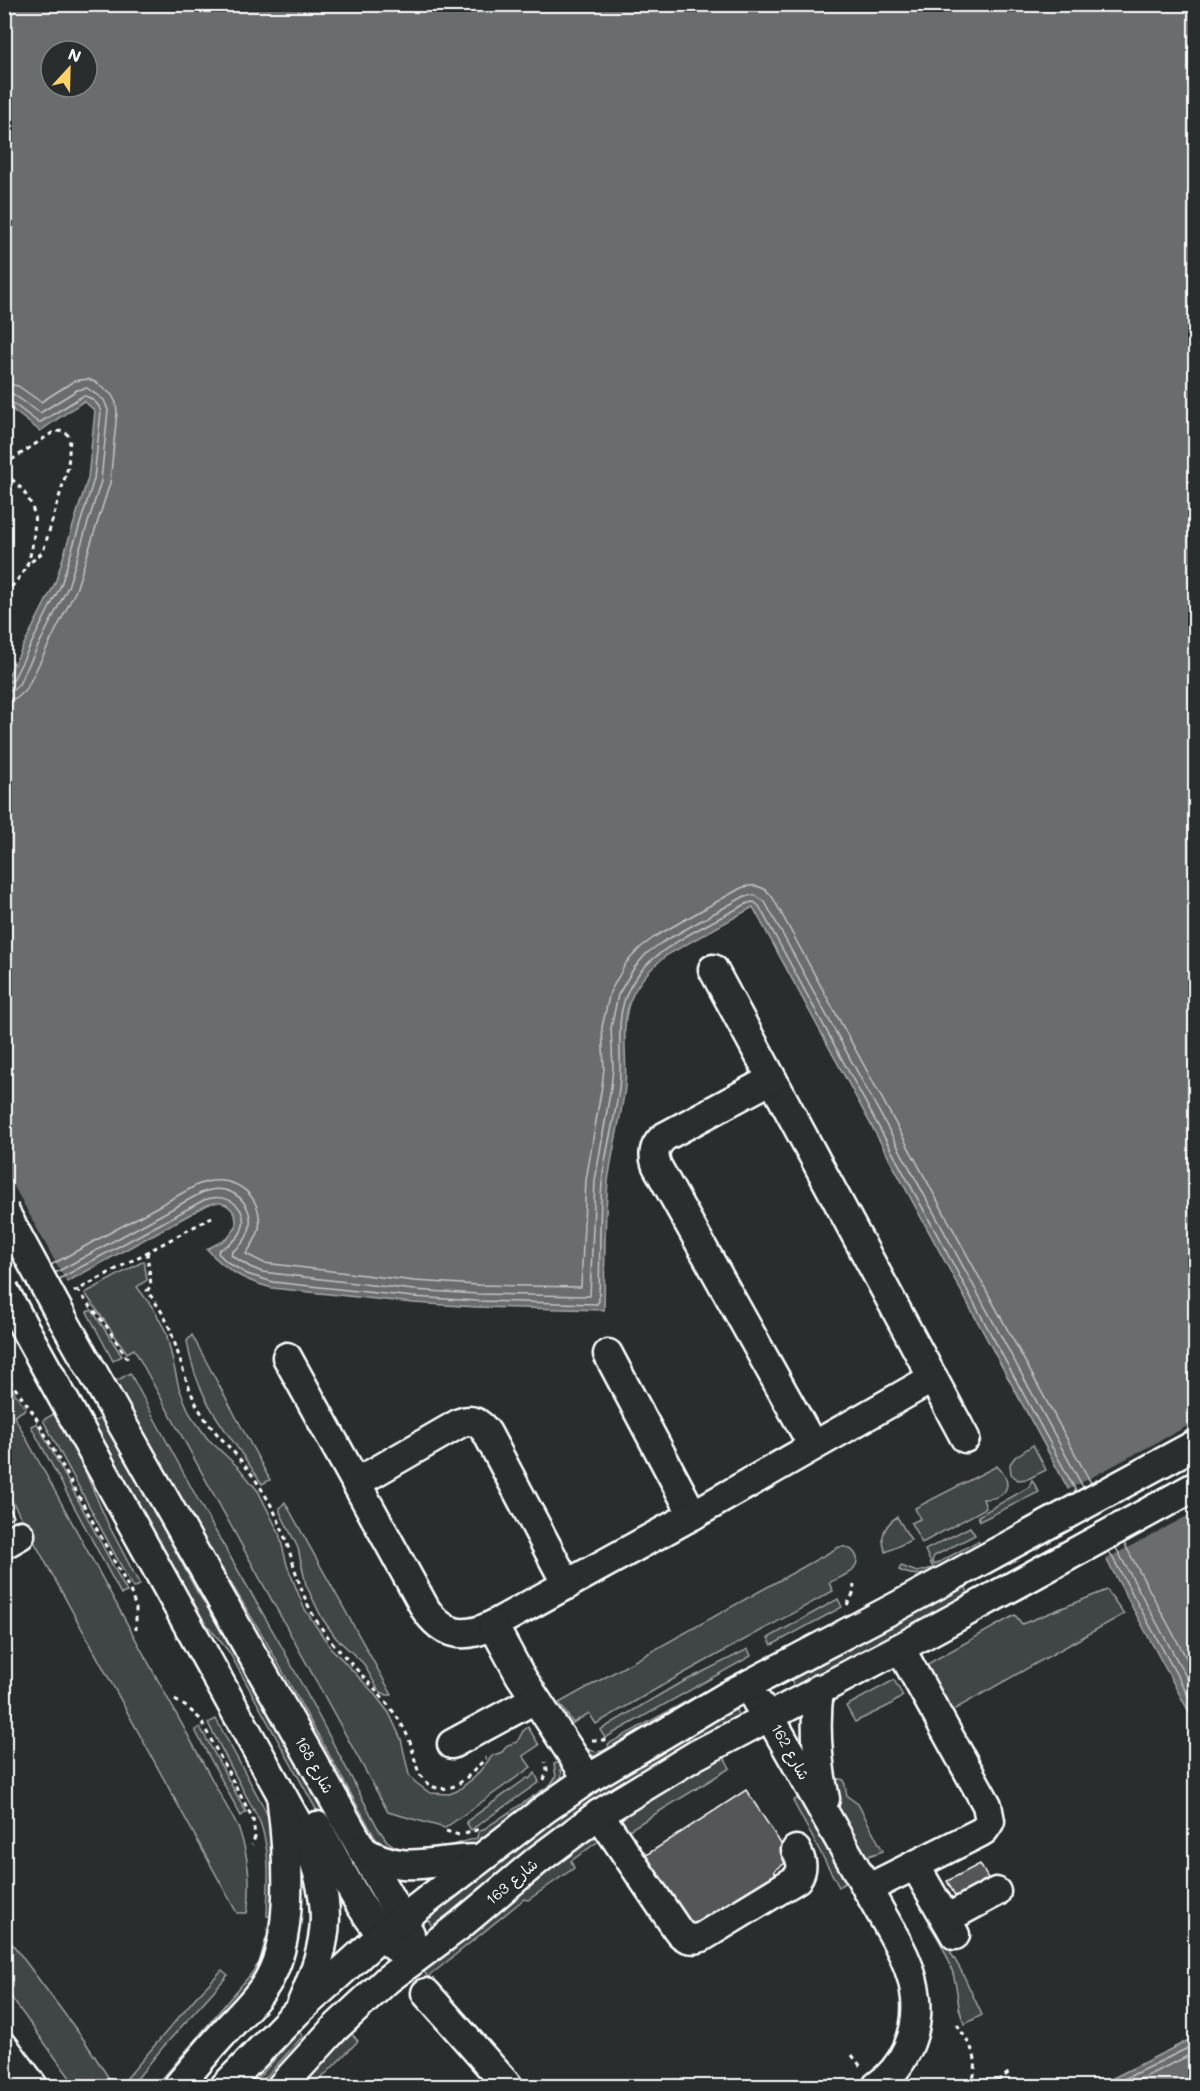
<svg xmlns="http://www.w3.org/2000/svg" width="1200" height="2091" font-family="Mali,'Playpen Sans Arabic',sans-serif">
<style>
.green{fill:#414445;stroke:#a0a2a2;stroke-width:1.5}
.water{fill:#6a6c6d;stroke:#a6a7a7;stroke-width:1.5;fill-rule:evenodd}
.pier{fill:#2a2d2e}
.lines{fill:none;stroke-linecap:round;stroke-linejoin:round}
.shore{stroke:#c3c4c5;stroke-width:1.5}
.building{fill:#555758;stroke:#fff;stroke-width:1.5}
.minor-casing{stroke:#fff;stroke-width:33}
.path{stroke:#fff;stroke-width:3;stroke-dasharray:4.5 4.5;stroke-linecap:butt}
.minor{stroke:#2a2d2e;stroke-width:28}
.minor-bridge-casing{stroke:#fff;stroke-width:33;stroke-linecap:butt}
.minor-bridge{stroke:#2a2d2e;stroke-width:28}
.labels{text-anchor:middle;stroke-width:4.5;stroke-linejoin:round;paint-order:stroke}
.street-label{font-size:15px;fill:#fff;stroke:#2a2d2e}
</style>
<rect width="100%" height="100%" fill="#2a2d2e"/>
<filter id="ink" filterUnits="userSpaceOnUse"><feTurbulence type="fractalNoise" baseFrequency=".0167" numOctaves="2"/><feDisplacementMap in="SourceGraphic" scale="12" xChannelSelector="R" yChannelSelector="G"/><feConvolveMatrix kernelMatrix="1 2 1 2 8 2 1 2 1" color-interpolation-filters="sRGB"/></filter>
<g filter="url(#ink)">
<!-- green -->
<g class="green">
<polygon points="144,1261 147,1280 137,1287 153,1308 166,1332 179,1388 190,1414 207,1438 239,1468 258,1491 279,1533 287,1565 304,1608 330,1647 372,1691 389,1713 401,1739 409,1775 415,1782 430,1793 449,1794 457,1791 475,1777 492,1756 502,1752 508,1745 517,1742 523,1731 528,1727 539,1745 523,1756 531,1767 445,1828 388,1812 134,1349 127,1353 85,1293"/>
<polygon points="92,1310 122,1356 113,1361 87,1312"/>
<path d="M192 1335 270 1480 262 1484C230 1432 197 1405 187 1341Z"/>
<polygon points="130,1373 204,1511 282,1647 378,1828 387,1841 400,1850 382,1846 376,1839 264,1638 111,1384"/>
<path d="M4 1378 26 1409 14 1416 239 1829C249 1858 252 1884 247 1913H237L5 1488Z"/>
<polygon points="59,1411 76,1442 88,1478 108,1524 140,1585 133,1588 43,1420"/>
<polygon points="104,1416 195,1588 236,1653 372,1900 368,1903 229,1652 192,1606 92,1423"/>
<polygon points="37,1423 127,1592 121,1594 31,1426"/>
<polygon points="1033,1445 1046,1470 1028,1479 1018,1480 1011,1474 1010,1464 1015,1457"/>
<path d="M997 1466C1015 1484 1007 1499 983 1499L986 1508 922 1543 911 1523 920 1519 915 1508Z"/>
<polygon points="1032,1480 1039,1492 980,1521 978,1516 1029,1487"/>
<polygon points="285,1502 392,1695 387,1695 379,1691 363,1663 336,1638 322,1618 306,1585 298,1548 280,1512 280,1508"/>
<path d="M897 1517 911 1540 886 1552C879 1538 884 1525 897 1517Z"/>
<path d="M970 1527 975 1535 934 1556 932 1561 934 1565 978 1541 981 1547C956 1561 928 1585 899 1570L901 1566 917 1572 933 1568 925 1550Z"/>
<path d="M839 1547C850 1545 863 1556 854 1568 849 1575 836 1579 829 1583L833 1591 677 1677 596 1724 589 1713 573 1723 559 1703Z"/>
<polygon points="963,1583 969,1594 795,1689 790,1677"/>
<polygon points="1107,1590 1124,1614 948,1713 922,1667 1015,1615 1022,1624"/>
<polygon points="838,1599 842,1607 772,1645 768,1638"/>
<polygon points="748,1649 751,1656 605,1738 600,1730 673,1687"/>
<path d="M755 1664 758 1669 598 1757 585 1753 580 1747 583 1745C591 1753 600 1754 609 1747L608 1744Z"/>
<polygon points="894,1680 903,1696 888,1706 855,1722 846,1706"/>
<polygon points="734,1707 740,1718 434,1930 428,1920 434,1910 516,1851 515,1842 604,1783"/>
<path d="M216 1719 262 1804 276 1833 277 1917 267 1916C268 1883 271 1853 260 1822L208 1723Z"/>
<polygon points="200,1727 246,1812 241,1816 195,1730"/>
<polygon points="723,1755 730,1768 621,1835 618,1822 620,1818"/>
<polygon points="560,1762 562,1776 552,1790 479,1841 468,1847 443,1848 477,1838 478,1833 550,1785 556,1777 554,1764"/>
<polygon points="535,1773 539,1782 471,1830 466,1822 527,1778 529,1779"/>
<polygon points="832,1777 844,1780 847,1796 858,1804 883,1851 865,1857 836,1802"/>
<polygon points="795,1790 849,1880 839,1887 793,1801 798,1798"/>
<polygon points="603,1838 571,1861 574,1868 528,1900 524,1899 428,1977 422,1969 579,1841"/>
<path d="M933 1922 962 1972 982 2015 965 2024C957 2011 959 1997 955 1982 951 1961 941 1942 929 1924Z"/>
<polygon points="5,1934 84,2040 114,2086 76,2086 5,1989"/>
<polygon points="266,1938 276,1939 267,1967 167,2086 156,2086 251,1974 259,1963"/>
<polygon points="222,1970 228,1975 163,2047 131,2086 120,2086 196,1997"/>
<polygon points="299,2032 303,2036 258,2086 251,2086"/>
<polygon points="352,2034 358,2041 314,2086 298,2086"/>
</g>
<!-- water -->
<g class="water">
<path d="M5 5H1195V1723L753 907 667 955C651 968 638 981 630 1001 620 1028 628 1058 625 1087 621 1119 612 1150 608 1182 604 1224 605 1267 604 1310L477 1307 413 1303 272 1288C245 1281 225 1270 207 1249L228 1238 236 1227C238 1209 224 1198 207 1205L5 1316V682L55 583 88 478 95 411 84 401 40 431 5 404ZM51 51H87V87H51Z"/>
<polygon points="1195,2037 1195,2086 1097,2086"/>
</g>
<!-- pier -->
<g class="pier">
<polygon points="5,1170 68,1285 4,1319"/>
<polygon points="1195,1422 1195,1512 1104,1560 1066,1491"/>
</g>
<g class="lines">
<!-- shore -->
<g class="shore">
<polyline points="4,383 18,386 41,402 74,381 88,379 97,383 112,395 116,403 117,412 110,483 76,590 26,690 17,698 4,700"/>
<polyline points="4,392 13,394 40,413 77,390 87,388 104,400 108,410 101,481 68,587 19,684 13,690 4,691"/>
<path d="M4 400 10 401 39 423 83 396C90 396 99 404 101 411L94 479 61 585 13 680 4 683"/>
<path d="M51 1265 197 1185C229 1171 264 1192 259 1229 257 1239 251 1246 246 1254L264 1263 415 1281 478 1285 581 1287 586 1180 602 1086 604 1068 602 1027 610 992 626 963 641 947 656 936 741 888C754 883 765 886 773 898L1091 1483"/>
<path d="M55 1273 201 1193C243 1175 270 1228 232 1252L231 1255 250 1267 262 1272 414 1290 477 1294 590 1296 595 1181 611 1087 613 1068 611 1028 618 995 634 968 647 953 661 943 745 896 755 895 765 902 1083 1487"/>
<path d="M59 1279 204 1200C228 1190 254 1211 239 1235 234 1243 226 1246 219 1250L218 1253 227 1262 247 1274 273 1282 413 1297 477 1301 597 1304 599 1301C600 1262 599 1222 602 1183 605 1151 615 1120 619 1088 624 1045 609 1008 641 971 663 944 717 920 748 903L754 902 759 906 1076 1491"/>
<polyline points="1124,1543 1196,1676"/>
<polyline points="1116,1548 1196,1695"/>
<polyline points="1109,1551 1196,1710"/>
<polyline points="1110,2086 1196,2044"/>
<polyline points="1126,2086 1196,2052"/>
</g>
</g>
<!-- building -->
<g class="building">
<polygon points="4,1499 14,1516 4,1521"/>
<polygon points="746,1790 791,1859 774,1871 780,1880 695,1936 643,1857"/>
<polygon points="980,1864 991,1884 958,1901 947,1881"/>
</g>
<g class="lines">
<!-- minor casing -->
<g class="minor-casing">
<g id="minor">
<polyline points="713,969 965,1438"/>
<path d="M772 1079 664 1137C655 1145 652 1154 657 1166L813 1446"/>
<polyline points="60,1314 410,1934"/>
<path d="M26 1331 305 1837C333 1904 331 1936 302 2003"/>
<polyline points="608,1354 693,1515"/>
<path d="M287 1357 426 1610C444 1636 465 1639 493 1625L693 1515 933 1378"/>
<path d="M356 1483 460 1423C472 1418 480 1423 487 1433L567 1585"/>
<polyline points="4,1544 20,1535"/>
<polyline points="493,1625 520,1675 588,1779"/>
<path d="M819 1689C814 1727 817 1762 825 1799"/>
<path d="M757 1702 770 1717C804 1778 839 1838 873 1899 890 1930 913 1963 916 1999 919 2033 904 2067 877 2086"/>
<polyline points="452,1744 535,1699"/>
<path d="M599 1814 677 1929C683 1938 691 1941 702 1937L797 1879C804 1868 802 1861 796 1850"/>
<path d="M317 1826C337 1862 364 1922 396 1948"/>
<path d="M362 1850C403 1876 434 1859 479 1859"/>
<polyline points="915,1865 955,1935"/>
<polyline points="867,1889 979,1833 984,1830 990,1821 987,1805 900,1648"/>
<polyline points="946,1919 996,1892"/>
<polyline points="426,1993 508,2086"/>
<polyline points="4,2047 33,2086"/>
<path d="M178 2086C194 2067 211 2047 228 2028 243 2012 259 1997 269 1979 294 1935 288 1852 282 1803"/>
<polyline points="225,2086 298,2011 382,1935 545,1809 588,1779 729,1695 896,1607 1196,1444"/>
<polyline points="282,2086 334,2029 388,1979 459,1926 539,1859 599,1814 696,1755 900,1648 1196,1486"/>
</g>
</g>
<!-- path -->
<g class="path">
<path d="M4 465 52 433C61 430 65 430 70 438L68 467 43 552 26 566"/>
<path d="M4 474C18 482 31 498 34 514 36 527 32 553 27 565 22 576 12 586 4 595"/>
<path d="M147 1252 151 1285 147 1291C158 1305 168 1320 173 1338 182 1364 187 1390 202 1414 212 1430 225 1442 237 1456 251 1472 263 1490 273 1509 292 1545 295 1588 318 1623 341 1658 376 1685 399 1720 404 1728 408 1736 411 1745 416 1760 416 1780 434 1787 455 1795 473 1771 486 1758"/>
<polyline points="77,1290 105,1324 129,1361"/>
<polyline points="74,1292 212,1217"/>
<polyline points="4,1373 34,1414 130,1590 136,1609 136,1630"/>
<polyline points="847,1605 853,1594 854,1585"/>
<polyline points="175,1700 188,1708 200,1719 253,1819 255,1837 252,1845"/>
<polyline points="592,1740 606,1740"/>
<polyline points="544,1780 547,1770 545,1762"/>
<polyline points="446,1831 459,1835"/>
<polyline points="465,1834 479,1829"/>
<polyline points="4,1997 6,1996"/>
<path d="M957 2024C970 2047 983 2058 970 2086"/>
<polyline points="852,2055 862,2068"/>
<polyline points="990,2086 1010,2072"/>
</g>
<!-- minor -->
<use href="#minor" class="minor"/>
<!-- minor-bridge casing -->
<g class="minor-bridge-casing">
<g id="minor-bridge">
<polyline points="4,1211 60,1314"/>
<polyline points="4,1290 26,1331"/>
</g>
</g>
<!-- minor-bridge -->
<use href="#minor-bridge" class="minor-bridge"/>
</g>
</g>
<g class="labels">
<!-- street labels -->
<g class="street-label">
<text transform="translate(790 1752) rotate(61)" y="5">شارع 162</text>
<text transform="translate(314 1765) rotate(61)" y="5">شارع 168</text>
<text transform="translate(512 1882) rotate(-40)" y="5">شارع 163</text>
</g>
</g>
<!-- margin -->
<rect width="1200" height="2091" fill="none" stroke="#2a2d2e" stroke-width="24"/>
<rect x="12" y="12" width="1176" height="2067" fill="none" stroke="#fff" stroke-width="2" filter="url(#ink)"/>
<!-- north arrow -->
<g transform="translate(69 69) rotate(22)"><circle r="28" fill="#2a2d2e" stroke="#7f8182" stroke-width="1.5"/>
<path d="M0-4.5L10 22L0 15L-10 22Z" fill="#ffd166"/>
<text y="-9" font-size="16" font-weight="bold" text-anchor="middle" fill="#ffffff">N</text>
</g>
</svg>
